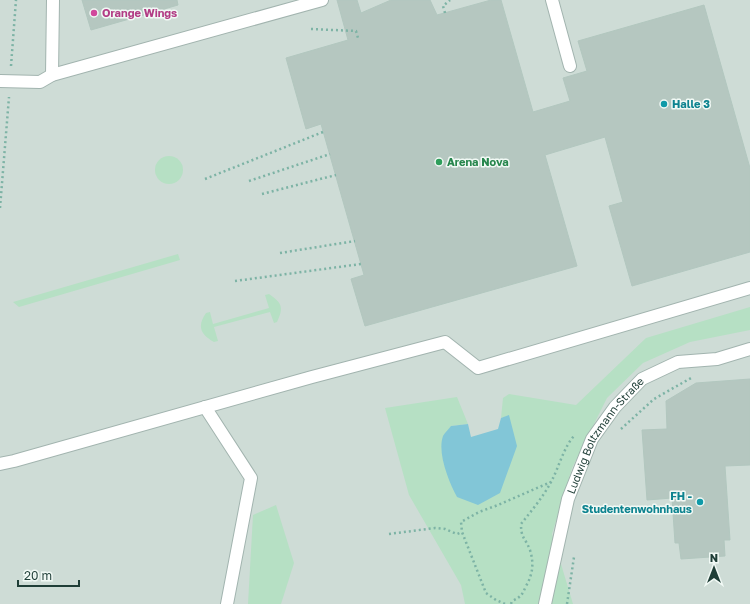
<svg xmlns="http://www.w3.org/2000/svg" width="750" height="604" font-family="'Golos Text',sans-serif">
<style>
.built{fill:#cedcd6}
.green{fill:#b6e0c4}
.water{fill:#82c6d7}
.building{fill:#b5c7c0;stroke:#b2c7bf}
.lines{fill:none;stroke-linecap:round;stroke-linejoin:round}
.minor-casing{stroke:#a2b4af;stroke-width:14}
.path{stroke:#7db3a5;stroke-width:2.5;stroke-dasharray:2 3;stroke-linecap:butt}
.minor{stroke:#fff;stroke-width:12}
.hotel-dot{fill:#d1479c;stroke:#f1f9f5;stroke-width:1.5}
.culture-dot{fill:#0f9aa8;stroke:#f1f9f5;stroke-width:1.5}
.leisure-dot{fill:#2e9e5b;stroke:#f1f9f5;stroke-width:1.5}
.labels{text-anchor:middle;stroke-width:3;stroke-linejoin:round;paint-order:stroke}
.hotel-label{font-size:11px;font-weight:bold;fill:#b23c85;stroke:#f1f9f5;text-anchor:start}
.culture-label{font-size:11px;font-weight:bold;fill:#0d838f;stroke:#f1f9f5;text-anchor:start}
.leisure-label{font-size:11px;font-weight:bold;fill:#27864d;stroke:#f1f9f5;text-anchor:start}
.street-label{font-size:11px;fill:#1f3e37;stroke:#f1f9f5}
</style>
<rect width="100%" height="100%" fill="#e0ece7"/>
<!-- built -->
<rect class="built" x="0" y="0" width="750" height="604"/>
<!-- green -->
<g class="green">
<circle cx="169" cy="170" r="14"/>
<polygon points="178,254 180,260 19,307 13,302"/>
<path d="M269 294C282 303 284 307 277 322L274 323 270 312 214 327 218 341 214 342C200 334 197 326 206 313L210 312 213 324 269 308 265 295Z"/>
<polygon points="750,307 750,330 690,342 643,363 607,398 572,468 552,534 573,604 465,604 461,585 409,495 385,408 457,397 468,424 451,426 457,497 509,416 501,418 503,398 509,394 576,405 646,338"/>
<polygon points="276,505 294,563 281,604 248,604 253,515"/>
</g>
<!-- water -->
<path class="water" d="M509 415 517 446 500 493 478 505 457 497C449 482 437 453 443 436 445 432 449 429 451 426L468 424 471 437 498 429 501 418Z"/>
<!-- building -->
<g class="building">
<polygon points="82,0 177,0 178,5 91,30"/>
<polygon points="337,0 357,0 361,13 391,0 430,0 437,15 491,0 501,0 533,112 570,101 563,78 587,71 578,41 704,5 750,168 750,252 632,286 609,206 623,202 605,137 545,155 577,266 365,326 351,279 364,275 321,124 306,129 286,58 348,40"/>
<polygon points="750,379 750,465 725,466 730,540 724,540 725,556 681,559 679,543 675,543 672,498 647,500 642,430 667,429 666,401 696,383"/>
</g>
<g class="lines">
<!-- minor casing -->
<g class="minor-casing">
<g id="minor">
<polyline points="552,0 570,66"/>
<polyline points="52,75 53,0"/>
<polyline points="0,81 40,82 52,75 322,0"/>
<polyline points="205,407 251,478 227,604"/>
<polyline points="0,464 14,461 312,377 445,342 478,368 750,288"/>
<path id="s1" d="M545 604 568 499 592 439 615 407 642 379 678 362 717 359 750 349"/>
</g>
</g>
<!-- path -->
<g class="path">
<polyline points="445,13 443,6 450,0"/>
<polyline points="311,29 356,31 358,38"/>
<polyline points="11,66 16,0"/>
<polyline points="205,179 323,132"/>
<polyline points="249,181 330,154"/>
<polyline points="262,194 336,175"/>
<polyline points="0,208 9,97"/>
<polyline points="280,253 355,241"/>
<polyline points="235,281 361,264"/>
<polyline points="621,429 654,399 691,378"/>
<polyline points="389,534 435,528 445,529 457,534 462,532"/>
<polyline points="505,604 496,600 486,593 462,532 461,522 479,512 498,505 551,482"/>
<path d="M511 604 512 601C521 597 522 595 526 586 533 574 534 563 530 550 525 537 521 539 521 524 532 510 544 496 552 480 559 467 564 446 575 435"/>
<polyline points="567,604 574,557"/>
</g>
<!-- minor -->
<use href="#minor" class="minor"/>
</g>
<!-- markers -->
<circle class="hotel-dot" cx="94" cy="13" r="4"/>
<g class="culture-dot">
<circle cx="664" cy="104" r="4"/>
<circle cx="700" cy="502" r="4"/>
</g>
<circle class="leisure-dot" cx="439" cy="162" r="4"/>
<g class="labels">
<!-- hotel labels -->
<g class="hotel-label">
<text x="102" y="17">Orange Wings</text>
</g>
<!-- culture labels -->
<g class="culture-label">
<text x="672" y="108">Halle 3</text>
<text x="692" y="500" text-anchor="end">FH -<tspan x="692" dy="13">Studentenwohnhaus</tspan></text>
</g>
<!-- leisure labels -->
<g class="leisure-label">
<text x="447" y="166">Arena Nova</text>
</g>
<!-- street labels -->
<g class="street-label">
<text dy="4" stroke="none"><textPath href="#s1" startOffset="182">Ludwig Boltzmann-Straße</textPath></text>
</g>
</g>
<!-- north arrow -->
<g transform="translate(714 568)" stroke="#f1f9f5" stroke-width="3" paint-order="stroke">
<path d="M0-3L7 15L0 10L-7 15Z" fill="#1f3e37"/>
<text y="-6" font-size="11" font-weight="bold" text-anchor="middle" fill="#1f3e37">N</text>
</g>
<!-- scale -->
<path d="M18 580v6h61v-6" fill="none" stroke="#1f3e37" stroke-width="2"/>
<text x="24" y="580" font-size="12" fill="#1f3e37" stroke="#f1f9f5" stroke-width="3" paint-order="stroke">20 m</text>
</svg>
